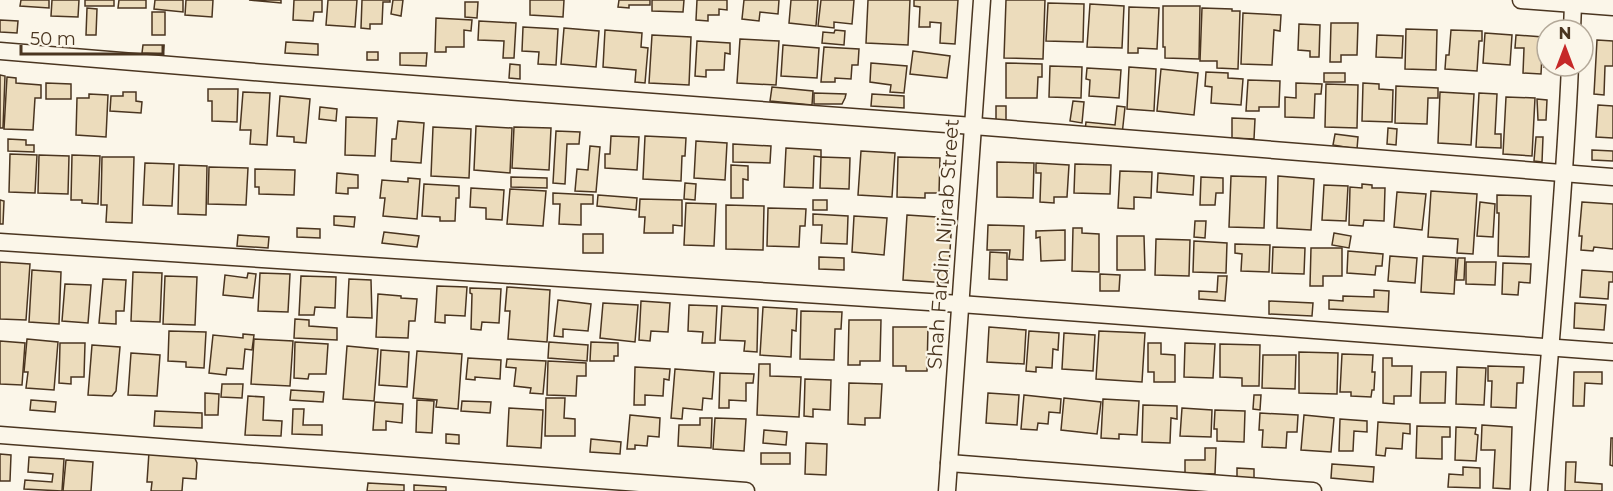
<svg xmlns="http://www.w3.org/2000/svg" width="1613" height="491" font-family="Montserrat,sans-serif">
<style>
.building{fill:#ecdcbc;stroke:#4a3520;stroke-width:1.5}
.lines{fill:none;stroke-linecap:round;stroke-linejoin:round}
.minor-casing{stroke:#4a3520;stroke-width:19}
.minor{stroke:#fbf6e9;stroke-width:16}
.labels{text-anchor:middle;stroke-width:4.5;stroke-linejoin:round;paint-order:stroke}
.street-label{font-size:20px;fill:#4a3520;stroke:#fbf6e9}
</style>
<rect width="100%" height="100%" fill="#fbf6e9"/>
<!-- building -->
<g class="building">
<polygon points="21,0 49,0 49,8 20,6"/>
<polygon points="52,0 79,0 78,17 51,16"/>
<rect x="85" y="0" width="29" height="6"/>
<polygon points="119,0 146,0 146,8 118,8"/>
<polygon points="155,0 183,0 183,12 154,9"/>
<polygon points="186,0 213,0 212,17 185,15"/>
<polygon points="249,0 281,0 281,3"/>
<polygon points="294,0 322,0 322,12 314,12 313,21 293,20"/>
<polygon points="328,0 357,0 355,27 326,25"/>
<polygon points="362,0 390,0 390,2 383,2 382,24 370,24 370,29 361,28"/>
<polygon points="393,0 403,0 401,16 391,14"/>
<polygon points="530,0 564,0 563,17 530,15"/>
<polygon points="619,0 650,0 650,5 629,5 629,8 618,7"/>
<polygon points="652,0 684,0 683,12 652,11"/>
<polygon points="697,0 727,0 727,10 719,9 719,15 708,15 708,21 696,20"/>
<polygon points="744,0 779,0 778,14 760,12 759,21 742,19"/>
<polygon points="791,0 818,0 816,26 789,23"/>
<polygon points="821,0 854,0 852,24 834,22 834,28 818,26"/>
<polygon points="868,0 910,0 908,45 866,43"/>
<polygon points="914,0 958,0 955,44 940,43 941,23 930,22 930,27 919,27 920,7 914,6"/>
<polygon points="1006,0 1045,0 1043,59 1004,58"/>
<polygon points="465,2 478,2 477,18 465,17"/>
<polygon points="1048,3 1084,4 1083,42 1046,41"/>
<polygon points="1090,4 1124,6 1122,48 1087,47"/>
<polygon points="1163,6 1200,6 1199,59 1165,58 1165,47 1163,47"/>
<polygon points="1129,7 1159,8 1157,49 1138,48 1138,53 1128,53"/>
<polygon points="87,8 97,9 96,35 86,35"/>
<polygon points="1202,8 1232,9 1232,11 1240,11 1238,69 1217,68 1217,61 1200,61"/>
<rect x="152" y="12" width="13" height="23"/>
<polygon points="1243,13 1281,15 1280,31 1274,30 1272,65 1241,64"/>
<polygon points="436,18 472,20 471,31 464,30 464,47 446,47 446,52 435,52"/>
<polygon points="0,20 18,21 17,33 0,32"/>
<polygon points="479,21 516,23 514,58 503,58 504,41 478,40"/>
<polygon points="1331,23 1358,23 1357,55 1341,55 1341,62 1330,62"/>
<polygon points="1299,24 1320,25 1319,57 1310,57 1310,51 1298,50"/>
<polygon points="523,27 558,29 556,65 538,64 539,52 522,51"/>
<polygon points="564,28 599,31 596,67 561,64"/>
<polygon points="1406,29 1437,30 1436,70 1405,69"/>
<polygon points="605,30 642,33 641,47 648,48 645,83 635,82 636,70 603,67"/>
<polygon points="835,30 845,31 844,45 822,43 823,32 834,33"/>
<polygon points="1451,30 1482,31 1482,41 1479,41 1477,71 1445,69 1446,55 1449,55"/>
<polygon points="1485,33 1512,35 1510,65 1483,63"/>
<polygon points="652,35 691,37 689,85 649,83"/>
<polygon points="1377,35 1403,36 1402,58 1376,57"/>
<polygon points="1516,35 1543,37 1541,74 1523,73 1524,48 1515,48"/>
<polygon points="1545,38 1547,38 1547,66 1554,66 1554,68 1544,67"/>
<polygon points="740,39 779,41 776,85 737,83"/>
<polygon points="1597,40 1613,41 1613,66 1605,66 1604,95 1594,94"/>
<polygon points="697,41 730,43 730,54 725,53 724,70 706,70 706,77 695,76"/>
<polygon points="286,42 318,44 318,55 285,53"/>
<polygon points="143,45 164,45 163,54 142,53"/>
<polygon points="783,45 819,48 817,78 781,76"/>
<polygon points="824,47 859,49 858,65 852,65 851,79 835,78 835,82 821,82"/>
<polygon points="913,51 950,56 947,78 910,74"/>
<rect x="367" y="52" width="11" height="8"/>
<polygon points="400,53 427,53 426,66 400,65"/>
<polygon points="871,63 907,66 904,93 890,92 891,85 870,82"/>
<polygon points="1006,63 1042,64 1042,77 1038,77 1037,98 1006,98"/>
<polygon points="510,64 520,65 520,79 509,78"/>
<polygon points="1050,66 1082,67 1081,98 1049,97"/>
<polygon points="1129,67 1156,69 1154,111 1127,109"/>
<polygon points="1087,68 1121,70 1119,98 1089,96 1090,80 1086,79"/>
<polygon points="1161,69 1198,73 1194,115 1157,111"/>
<polygon points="1206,72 1228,73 1228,78 1243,79 1241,105 1211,103 1212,87 1205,86"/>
<rect x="1324" y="73" width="21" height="9"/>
<polygon points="0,75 5,76 3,128 0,128"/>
<polygon points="7,77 16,78 16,83 41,85 41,98 35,98 33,130 4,129"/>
<polygon points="1248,80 1280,81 1279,107 1259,107 1259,111 1246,111"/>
<polygon points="46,83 71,84 71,99 46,99"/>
<polygon points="1296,83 1322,84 1321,94 1315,94 1314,118 1285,117 1285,97 1296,98"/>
<polygon points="1363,83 1379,84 1379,89 1393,90 1392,122 1362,121"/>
<polygon points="1326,84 1358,85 1357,128 1325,127"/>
<polygon points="1396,86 1438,88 1438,98 1428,98 1427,124 1395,123"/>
<polygon points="772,87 813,91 812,105 770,101"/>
<polygon points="208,89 238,89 237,122 212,121 212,101 208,101"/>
<polygon points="123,92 136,92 136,101 142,102 141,113 110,111 111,96 123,96"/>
<polygon points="243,92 270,93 267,145 250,144 251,130 240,130"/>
<polygon points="1440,92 1474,94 1471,145 1438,143"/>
<polygon points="814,93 846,94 845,98 842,104 814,104"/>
<polygon points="1479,93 1497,94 1495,134 1501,134 1501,148 1476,147"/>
<polygon points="89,94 108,95 106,137 76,135 77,98 89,98"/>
<polygon points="872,94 904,96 904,108 871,106"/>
<polygon points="280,96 310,99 306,143 294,142 294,137 277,136"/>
<polygon points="1506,97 1535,98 1532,156 1503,154"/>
<polygon points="1537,99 1547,100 1546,120 1538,120"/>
<polygon points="1073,101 1084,102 1082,123 1070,121"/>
<polygon points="1598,105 1613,106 1613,138 1596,137"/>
<rect x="996" y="106" width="10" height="14"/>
<polygon points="1117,106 1125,107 1122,135 1085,131 1086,122 1115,125"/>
<polygon points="320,107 337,109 336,121 319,119"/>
<polygon points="346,117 377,118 375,156 345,155"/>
<polygon points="1232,118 1255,119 1254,139 1232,138"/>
<polygon points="398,121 424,123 421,163 391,161 392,139 396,139"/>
<polygon points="476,126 512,128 510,173 474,170"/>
<polygon points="433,127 471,129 469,178 431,176"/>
<polygon points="514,127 551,128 549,170 512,168"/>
<polygon points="1388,128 1397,129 1396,145 1387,144"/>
<polygon points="556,131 580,132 579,144 567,144 565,184 553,183"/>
<polygon points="1335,134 1358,137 1357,149 1333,145"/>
<polygon points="611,136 639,137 637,170 605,168 605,154 610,154"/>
<polygon points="645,136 686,138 685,156 682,156 681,181 643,179"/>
<polygon points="1536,137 1543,137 1542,162 1534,161"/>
<polygon points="8,139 26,140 26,145 34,145 34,152 8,151"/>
<polygon points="696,141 727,143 725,180 694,178"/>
<polygon points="733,144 771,146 770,163 733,162"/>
<polygon points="590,146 600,147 596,192 575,191 577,169 588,170"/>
<polygon points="786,148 821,150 821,157 814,156 813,188 784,187"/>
<polygon points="1592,150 1613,151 1613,161 1592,160"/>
<polygon points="861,151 895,153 892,197 858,195"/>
<polygon points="10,154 37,155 35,193 9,192"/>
<polygon points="39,155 69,156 68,194 38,193"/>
<polygon points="72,155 100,156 98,204 82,203 82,200 71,200"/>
<polygon points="102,157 134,157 132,223 106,222 107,205 101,205"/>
<polygon points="821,157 850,158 849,189 820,188"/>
<polygon points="898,157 940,158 939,193 925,193 925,198 897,197"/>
<polygon points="997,162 1034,163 1033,198 997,197"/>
<polygon points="145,163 174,164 172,206 143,205"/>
<polygon points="1036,163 1069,165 1067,197 1054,197 1054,203 1040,202 1041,173 1036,173"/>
<polygon points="1075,164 1111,165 1110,194 1074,193"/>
<polygon points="179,165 207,166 206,215 178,214"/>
<polygon points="731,165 748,166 748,180 743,179 743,198 731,198"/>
<polygon points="209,167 248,168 246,205 208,204"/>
<polygon points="255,169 295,170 294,195 259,194 259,187 255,187"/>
<polygon points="1120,171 1152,172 1151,198 1134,197 1134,209 1118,208"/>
<polygon points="337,173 358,175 358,188 348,188 348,194 336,193"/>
<polygon points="1158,173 1194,176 1193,195 1157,192"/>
<polygon points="1231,176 1266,177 1264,228 1229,227"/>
<polygon points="1278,176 1314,179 1311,230 1277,228"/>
<polygon points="511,177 547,178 547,188 511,187"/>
<polygon points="1201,177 1223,178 1223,193 1216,193 1215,205 1200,205"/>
<polygon points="408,178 420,179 417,219 383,216 385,198 380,198 382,180 408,182"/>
<polygon points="685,183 696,184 695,200 684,199"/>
<polygon points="424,184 459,186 459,198 456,198 455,221 440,221 440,217 422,216"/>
<polygon points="1362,184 1372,185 1372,188 1385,188 1384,221 1364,220 1363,226 1349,225 1350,187 1362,188"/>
<polygon points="1324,185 1348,186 1346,221 1322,220"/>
<polygon points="471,188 504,190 502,220 486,219 486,208 470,207"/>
<polygon points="510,189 546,191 543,226 507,224"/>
<polygon points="1431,191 1477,194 1473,254 1457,253 1458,239 1428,237"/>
<polygon points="1397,192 1426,194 1422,230 1394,227"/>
<polygon points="553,193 593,195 593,204 581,204 581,225 559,224 560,204 553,204"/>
<polygon points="598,195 637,198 636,210 597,206"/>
<polygon points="1497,195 1531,196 1529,257 1498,256 1499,213 1497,213"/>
<polygon points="640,199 682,200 682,226 673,225 673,233 644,233 645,217 639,217"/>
<polygon points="0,200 4,201 3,224 0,224"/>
<rect x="813" y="200" width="14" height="10"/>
<polygon points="1480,202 1495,204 1493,237 1477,236"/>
<polygon points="1582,202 1613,204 1613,249 1594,247 1593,251 1581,250 1582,236 1579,236"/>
<polygon points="686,203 716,204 714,246 684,245"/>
<polygon points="726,205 764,206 763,250 726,249"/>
<polygon points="768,208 806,209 805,226 800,226 799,247 767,246"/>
<polygon points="813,214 848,216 847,244 821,243 822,225 813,225"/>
<polygon points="907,215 952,218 948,283 903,280"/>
<polygon points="334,216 355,217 354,227 334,225"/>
<polygon points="854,216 887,218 884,255 852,252"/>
<polygon points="1195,221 1206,221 1205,238 1194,237"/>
<polygon points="988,225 1024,226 1023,260 1009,259 1010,250 987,250"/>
<polygon points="297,228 320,229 320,238 297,237"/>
<polygon points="1073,228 1082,228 1082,233 1099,234 1099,272 1072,271"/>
<polygon points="1065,230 1065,260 1041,261 1040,237 1036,238 1036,231"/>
<polygon points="384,232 419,236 417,247 382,243"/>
<polygon points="1334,233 1351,236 1349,248 1332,245"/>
<rect x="583" y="234" width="20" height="19"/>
<polygon points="238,235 269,237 268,248 237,246"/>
<polygon points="1117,236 1144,236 1145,270 1117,270"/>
<polygon points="1156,239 1190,240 1189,276 1155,275"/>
<polygon points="1194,241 1227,243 1226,273 1193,272"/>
<polygon points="1235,244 1270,245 1269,272 1241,271 1242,254 1235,253"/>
<polygon points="1273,247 1305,248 1304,274 1272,273"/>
<polygon points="1311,248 1342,248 1342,276 1323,276 1323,286 1310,286"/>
<polygon points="1348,251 1383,254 1382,266 1376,266 1375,275 1347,273"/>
<polygon points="990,252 1007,253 1007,280 989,279"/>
<polygon points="1390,256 1417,258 1415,283 1388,281"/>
<polygon points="1423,256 1456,258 1454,294 1421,292"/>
<polygon points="819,257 844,258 844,270 819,269"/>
<polygon points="1458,258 1465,258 1464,280 1456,280"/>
<polygon points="0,262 30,264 26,320 0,319"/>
<polygon points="1466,262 1496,262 1495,285 1466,284"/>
<polygon points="1503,263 1531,264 1530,283 1519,282 1518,295 1502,294"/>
<polygon points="32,270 61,272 59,324 29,322"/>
<polygon points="1582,270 1613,272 1613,282 1609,282 1608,299 1580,297"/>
<polygon points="133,272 162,273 160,322 131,321"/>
<polygon points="248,273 256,274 253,298 223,295 225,275 247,278"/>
<polygon points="260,273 290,274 288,312 258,311"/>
<polygon points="1100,274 1120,275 1119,291 1100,291"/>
<polygon points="165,276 197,277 195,325 163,324"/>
<polygon points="301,276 336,277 335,308 315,307 314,315 299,315"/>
<polygon points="1218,276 1227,276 1225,301 1199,299 1199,291 1217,292"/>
<polygon points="103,279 126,280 124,311 116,311 116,324 99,323"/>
<polygon points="349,279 371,280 372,318 347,317"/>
<polygon points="65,284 91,285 88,323 62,321"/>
<polygon points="437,286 467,287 465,316 445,315 445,323 435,322"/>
<polygon points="507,287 550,290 547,342 508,339 510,311 505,311"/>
<polygon points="470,288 501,289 499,323 482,322 481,330 471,329 472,294 470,293"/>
<polygon points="1374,290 1389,291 1388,312 1329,309 1329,300 1343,301 1343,296 1374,297"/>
<polygon points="378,294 401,296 401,298 417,299 415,321 409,321 408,338 376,337"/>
<polygon points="558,300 591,304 588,331 563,329 563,337 554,336"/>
<polygon points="641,301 670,303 668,332 651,331 650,341 639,340"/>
<polygon points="1269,301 1313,303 1312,316 1269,314"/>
<polygon points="603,303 638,305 635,342 600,338"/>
<polygon points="1575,303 1606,305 1604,330 1574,328"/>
<polygon points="689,305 717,306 715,343 702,343 703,332 688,331"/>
<polygon points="722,306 758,308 757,352 744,351 745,341 720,340"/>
<polygon points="763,307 797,309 796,331 792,330 791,357 760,355"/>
<polygon points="801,311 842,312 841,329 835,329 834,360 800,359"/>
<polygon points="295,319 309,320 309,326 337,328 337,340 294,338"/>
<polygon points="849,320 881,320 880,361 860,361 860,365 848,365"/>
<polygon points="893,327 928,327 927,371 906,371 906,366 893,366"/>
<polygon points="989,327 1026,330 1024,364 987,362"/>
<polygon points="169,331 206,332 204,368 186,367 186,362 168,361"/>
<polygon points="1029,331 1059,333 1058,350 1053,349 1052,368 1036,367 1036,372 1026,371"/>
<polygon points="1099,331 1145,333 1142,382 1096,379"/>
<polygon points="1064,333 1095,335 1093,371 1062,369"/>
<polygon points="243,334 254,335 252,350 245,349 243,369 227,368 226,375 209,373 213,335 243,338"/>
<polygon points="27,339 58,342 54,390 26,388 28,372 24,372"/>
<polygon points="254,339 293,341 290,386 251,384"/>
<polygon points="0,341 25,343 22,385 0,384"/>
<polygon points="295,342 328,344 326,374 309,374 308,379 294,378"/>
<polygon points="549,342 588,345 587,361 548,358"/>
<polygon points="591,342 618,343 618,356 614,356 614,361 590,361"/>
<polygon points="60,343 85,343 84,377 71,377 71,384 59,383"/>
<polygon points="1148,343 1161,343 1161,354 1175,355 1175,382 1154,382 1154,372 1148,372"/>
<polygon points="1185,343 1215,344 1213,378 1184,377"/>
<polygon points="1220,344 1260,345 1259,386 1242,386 1242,378 1220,377"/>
<polygon points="92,345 120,347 116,391 112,396 88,395"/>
<polygon points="347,346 378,349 374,401 343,399"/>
<polygon points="381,350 409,352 407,387 379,385"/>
<polygon points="417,351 462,354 458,409 436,407 437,400 413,398"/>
<polygon points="1299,352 1338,353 1337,394 1299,393"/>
<polygon points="131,353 160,355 157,396 128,395"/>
<polygon points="1342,354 1373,355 1372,372 1375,372 1374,390 1372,390 1371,397 1351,396 1351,392 1340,392"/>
<polygon points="1263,355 1296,355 1295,389 1262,388"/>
<polygon points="468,358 501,360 500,379 475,377 475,380 466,379"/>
<polygon points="1383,358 1392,358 1392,366 1412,366 1411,396 1394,396 1394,404 1383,403"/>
<polygon points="507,359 546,361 543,394 530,393 531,388 514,386 516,368 506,367"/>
<polygon points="548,361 586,363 586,376 577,376 576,396 547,395"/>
<polygon points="759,364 770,364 770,376 801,377 799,417 757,415"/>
<polygon points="1488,366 1524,367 1523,383 1517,383 1516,408 1491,407 1492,381 1488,381"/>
<polygon points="635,367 670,369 669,380 664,379 663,396 645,395 645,405 634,405"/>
<polygon points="1457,367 1486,368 1484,405 1456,404"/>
<polygon points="675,369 714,372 712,399 703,398 702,410 683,408 682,419 671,418"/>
<polygon points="1421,372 1446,372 1445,403 1420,403"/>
<polygon points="1574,372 1602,372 1602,384 1585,383 1584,406 1573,406"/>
<polygon points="720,373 754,374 753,383 746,383 746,401 729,400 729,408 719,408"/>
<polygon points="805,379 831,380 830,410 813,409 813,417 804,416"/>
<polygon points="849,383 882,384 880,418 865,418 865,425 848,424"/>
<polygon points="222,384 243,384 242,398 221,397"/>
<polygon points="291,390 324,392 323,402 290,400"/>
<polygon points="205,393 219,394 218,415 205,415"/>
<polygon points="988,393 1019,395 1017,425 986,423"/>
<polygon points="1024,395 1061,399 1060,413 1049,412 1048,424 1038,423 1037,430 1021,429"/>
<polygon points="1254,395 1261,395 1260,410 1253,409"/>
<polygon points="248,396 264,397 263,420 282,421 281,436 245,435"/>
<polygon points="546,398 565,398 564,418 575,419 575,436 545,436"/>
<polygon points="1064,398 1101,402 1097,434 1061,430"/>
<polygon points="1103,399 1139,401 1137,435 1119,434 1119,439 1101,438"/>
<polygon points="31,400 56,402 55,412 30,410"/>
<polygon points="417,400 434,401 432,433 416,432"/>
<polygon points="462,401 491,402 490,413 461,411"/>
<polygon points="375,402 403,404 402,423 386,421 386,430 373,430"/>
<polygon points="1143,405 1177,406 1177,419 1171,418 1170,443 1142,442"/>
<polygon points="509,408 543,410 541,448 507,446"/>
<polygon points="1182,408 1212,410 1211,437 1180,436"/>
<polygon points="293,409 304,409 303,425 322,425 322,435 292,434"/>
<polygon points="1215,410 1245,411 1244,442 1217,441 1217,429 1214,429"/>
<polygon points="155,411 202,413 202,428 154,426"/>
<polygon points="1260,413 1298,415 1297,432 1287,432 1286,448 1262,447 1263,430 1259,430"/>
<polygon points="630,415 660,418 659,437 648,436 647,446 635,445 635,449 627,449"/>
<polygon points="1304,415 1334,418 1331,452 1301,450"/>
<polygon points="700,418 712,418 711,448 678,446 679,425 700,425"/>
<polygon points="715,418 746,419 744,451 713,449"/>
<polygon points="1340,419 1367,421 1367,432 1354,431 1353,451 1339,451"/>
<polygon points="1378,422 1410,424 1410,434 1403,433 1402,449 1386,448 1385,456 1376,455"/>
<polygon points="1482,425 1512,427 1510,489 1493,488 1495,450 1481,450"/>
<polygon points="1417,426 1450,427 1450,437 1442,437 1442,459 1416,458"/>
<polygon points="1456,427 1476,428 1475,434 1478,435 1476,461 1455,460"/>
<polygon points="764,430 787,432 786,445 763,443"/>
<polygon points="446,434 459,435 459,444 446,443"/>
<polygon points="1611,438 1613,438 1613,466 1610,465"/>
<polygon points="591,439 621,442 620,454 590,452"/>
<polygon points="806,443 827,444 826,475 805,474"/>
<polygon points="1205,448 1216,448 1215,474 1185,473 1185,460 1205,460"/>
<polygon points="149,452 193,454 197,463 196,479 183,478 182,491 151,491 152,482 147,482"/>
<rect x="761" y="453" width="29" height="11"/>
<polygon points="0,454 11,455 10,481 0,481"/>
<polygon points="29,457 64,459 62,491 24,489 25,480 52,482 53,474 28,472"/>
<polygon points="66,460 93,462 91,491 63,491"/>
<polygon points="1566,462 1576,462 1575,482 1602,484 1602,491 1565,491"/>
<polygon points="1332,464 1374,467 1373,482 1331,478"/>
<polygon points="1463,467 1480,468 1480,488 1448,487 1449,474 1463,475"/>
<polygon points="1237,468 1254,469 1254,479 1237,479"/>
<polygon points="368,483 404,485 404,491 367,491"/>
<polygon points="414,485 446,487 446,491 414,491"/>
</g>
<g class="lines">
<!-- minor casing -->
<g class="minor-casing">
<g id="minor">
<polyline points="1521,0 1613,7"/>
<polyline points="1572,30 1573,4"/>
<polyline points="0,51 279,74 973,126 1613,177"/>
<polyline points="0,242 960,304 1613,352"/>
<polyline points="0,435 746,491"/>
<polyline points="949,463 1313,491"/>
<polyline points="947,491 982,0"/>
<path d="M1539 491C1549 349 1564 208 1570 66"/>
</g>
</g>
<!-- minor -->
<use href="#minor" class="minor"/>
</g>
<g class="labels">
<!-- street labels -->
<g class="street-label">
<text transform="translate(943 244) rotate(-86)" y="7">Shah Fardin Nijrab Street</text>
</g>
</g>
<!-- north arrow -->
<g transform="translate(1565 48)"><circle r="28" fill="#fbf6e9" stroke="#b4a999" stroke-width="1.5"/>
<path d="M0-4.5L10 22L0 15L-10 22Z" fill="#c62828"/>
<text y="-9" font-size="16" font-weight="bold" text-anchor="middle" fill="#4a3520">N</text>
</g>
<!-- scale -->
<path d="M21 45v9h142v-9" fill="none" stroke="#4a3520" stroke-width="3"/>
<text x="30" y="45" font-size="18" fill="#4a3520" stroke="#fbf6e9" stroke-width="4.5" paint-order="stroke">50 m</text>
</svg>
